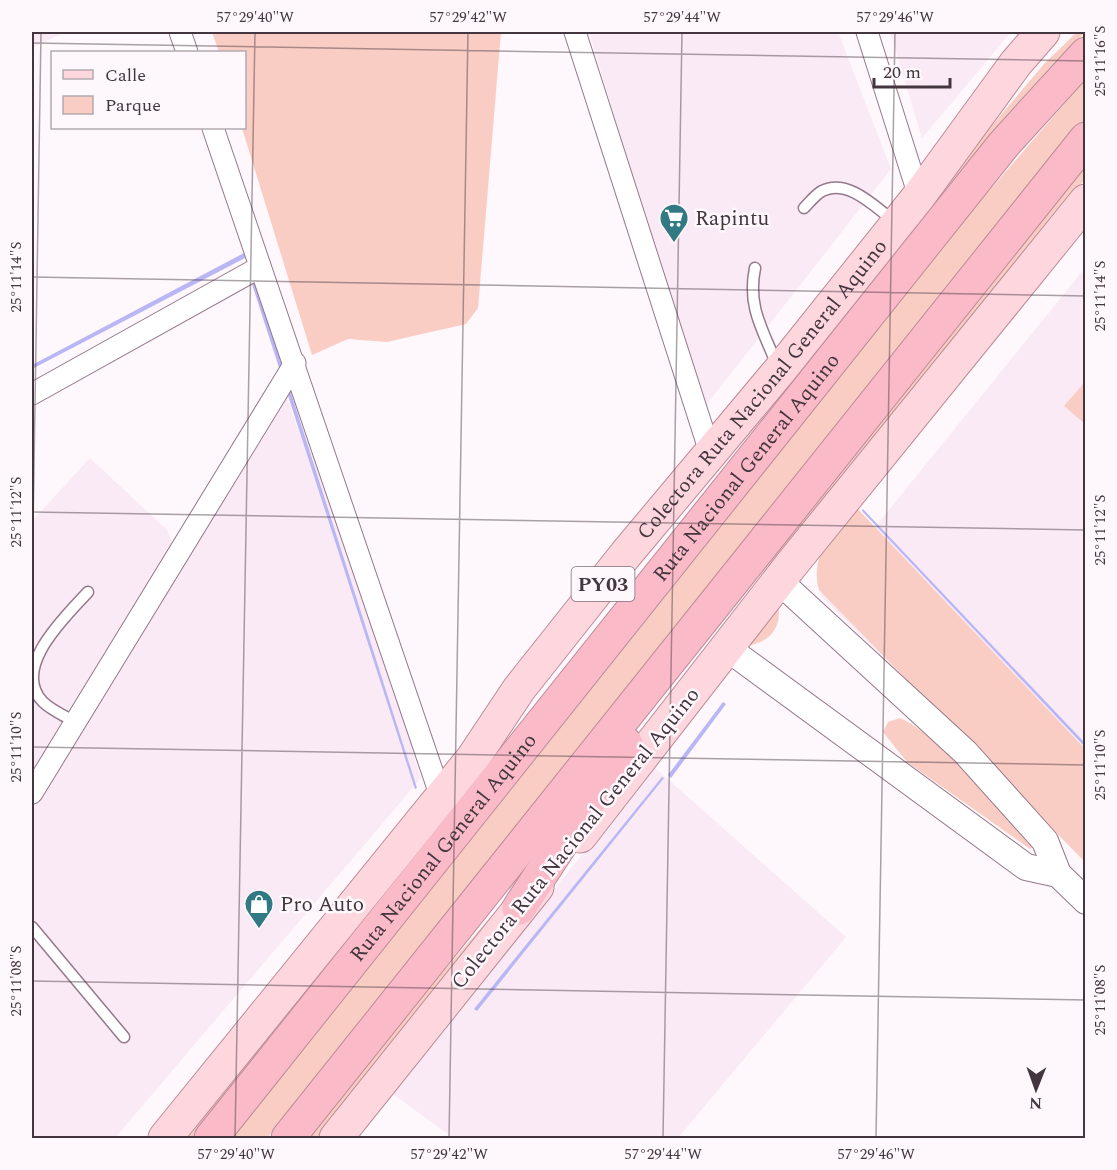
<svg xmlns="http://www.w3.org/2000/svg" width="1117" height="1170" font-family="Spectral,serif">
<style>
.built{fill:#faeaf5}
.green{fill:#facdc4}
.water{fill:#b8b6f4}
.lines{fill:none;stroke-linecap:round;stroke-linejoin:round}
.service-casing{stroke:#95788c;stroke-width:13}
.minor-casing{stroke:#95788c;stroke-width:23}
.tertiary-casing{stroke:#95788c;stroke-width:28}
.primary-casing{stroke:#bb8c98;stroke-width:35}
.motorway-casing{stroke:#bb8c98;stroke-width:35}
.service{stroke:#fff;stroke-width:10}
.minor{stroke:#fff;stroke-width:21}
.tertiary{stroke:#fff;stroke-width:26}
.primary{stroke:#fdd6de;stroke-width:33}
.motorway{stroke:#fbbac8;stroke-width:33}
.ticks{fill:none;stroke:#43363e;stroke-width:1.5;stroke-opacity:0.45}
.labels{text-anchor:middle;stroke-width:5;stroke-linejoin:round;paint-order:stroke}
.shield{fill:#fef7fb;stroke:#7b7077;stroke-width:1.5}
.shield-label{font-size:20px;font-weight:bold;fill:#43363e}
.poi-label{font-size:21px;fill:#43363e;stroke:#fef7fb;text-anchor:start}
.street-label{font-size:21px;fill:#43363e;stroke:#fef7fb}
.neatline{fill:none;stroke:#43363e;stroke-width:2}
.ticks-label{font-size:15px;text-anchor:middle;fill:#43363e}
</style>
<rect width="100%" height="100%" fill="#fef7fb"/>
<!-- built -->
<g class="built">
<polygon points="32,32 65,32 32,48"/>
<polygon points="589,32 838,32 891,169 703,409"/>
<polygon points="890,32 1011,32 922,138"/>
<polygon points="1085,268 1085,857 820,595"/>
<polygon points="284,389 300,435 311,417 417,745 412,752 421,778 115,1138 32,1138 32,521 90,458 167,530 175,549"/>
<polygon points="654,767 846,937 678,1138 453,1138 389,1091"/>
</g>
<!-- green -->
<g class="green">
<polygon points="212,32 501,32 478,308 466,324 387,342 348,339 312,355 242,128 244,128 244,52 219,52"/>
<path d="M1077 32H1085C955 168 840 320 721 466L929 199 1045 63Z"/>
<polygon points="1085,80 1085,125 966,262 564,771 267,1138 227,1138 804,422 943,244"/>
<polygon points="1085,165 1085,179 608,785 844,462"/>
<polygon points="1085,382 1085,424 1064,406"/>
<path d="M855 506 1085 749V862L819 590C809 554 834 534 855 506Z"/>
<path d="M778 606C782 626 771 641 750 645Z"/>
<path d="M900 718C933 731 1012 816 1033 847L1030 849 907 762 883 732 888 722Z"/>
<polygon points="519,884 324,1138 307,1138 395,1027"/>
<polygon points="256,1050 261,1055 192,1138 183,1138"/>
</g>
<!-- water -->
<g class="water">
<polygon points="244,253 245,258 32,369 32,365"/>
<polygon points="256,283 417,788 415,789 252,284"/>
<polygon points="863,509 1085,743 1085,747 862,511"/>
<polygon points="723,702 726,704 671,778 668,775"/>
<polygon points="662,777 664,778 477,1011 474,1009"/>
</g>
<g class="lines">
<!-- service casing -->
<g class="service-casing">
<g id="service">
<path d="M804 208C809 203 815 195 822 191 848 178 875 207 894 221"/>
<path d="M755 268C747 307 763 330 777 365"/>
<path d="M75 722C65 716 51 710 43 702 10 668 66 616 88 592"/>
<polyline points="32,927 124,1037"/>
</g>
</g>
<!-- minor casing -->
<g class="minor-casing">
<g id="minor">
<polyline points="180,32 187,52"/>
<polyline points="575,32 710,452"/>
<polyline points="867,32 919,196"/>
<polyline points="213,128 441,797"/>
<polyline points="32,394 260,267"/>
<polyline points="32,793 295,363"/>
</g>
</g>
<!-- tertiary casing -->
<g class="tertiary-casing">
<g id="tertiary">
<polyline points="779,581 965,752 1045,841 1058,874 1086,901"/>
<polyline points="727,648 1026,867 1058,874"/>
</g>
</g>
<!-- primary casing -->
<g class="primary-casing">
<g id="primary">
<polyline points="580,836 791,565 1086,201"/>
<path id="s1" d="M165 1138 473 758 519 689 626 554 780 370 919 196 1016 63 1043 32"/>
<polyline points="336,1138 537,887"/>
</g>
</g>
<!-- motorway casing -->
<g class="motorway-casing">
<g id="motorway">
<polyline points="519,908 626,744"/>
<path id="s2" d="M211 1138 1004 144 1086 54"/>
<polyline points="288,1138 1086,139"/>
</g>
</g>
<!-- service -->
<use href="#service" class="service"/>
<!-- minor -->
<use href="#minor" class="minor"/>
<!-- tertiary -->
<use href="#tertiary" class="tertiary"/>
<!-- primary -->
<use href="#primary" class="primary"/>
<!-- motorway -->
<use href="#motorway" class="motorway"/>
</g>
<!-- ticks -->
<path class="ticks" d="M32 43 1086 61M32 277 1086 296M32 512 1086 530M32 592 41 32M32 747 1086 765M32 981 1086 1000M235 1138 255 32M449 1138 468 32M663 1138 682 32M876 1138 895 32"/>
<!-- icons -->
<defs>
<g id="supermarket-pin" transform="scale(1.5)"><path d="M0 17L-7.5 6A9.5 9.5 0 1 1 7.5 6Z" fill="#327a83" stroke="#fef7fb"/><path d="M-6-5.5h2.5l.6 2H6L4.5 2H-2.5L-4.4-4H-6ZM-1.5 3.2a1.3 1.3 0 1 0 .1 0ZM3 3.2a1.3 1.3 0 1 0 .1 0Z" fill="#fff"/></g>
<g id="shop-pin" transform="scale(1.5)"><path d="M0 17L-7.5 6A9.5 9.5 0 1 1 7.5 6Z" fill="#327a83" stroke="#fef7fb"/><path d="M-5-2.5h2.3a2.7 3.5 0 0 1 5.4 0H5L5.5 6h-11ZM-1.5-2.5h3a1.5 2.3 0 0 0-3 0Z" fill="#fff"/></g>
</defs>
<g fill-rule="evenodd">
<use href="#supermarket-pin" x="674" y="218"/>
<use href="#shop-pin" x="259" y="904"/>
</g>
<g class="labels">
<!-- shield labels -->
<rect class="shield" x="571.5" y="567" width="63" height="34" rx="4.5"/>
<g class="shield-label">
<text x="603" y="591">PY03</text>
</g>
<!-- poi labels -->
<g class="poi-label">
<text x="695" y="225">Rapintu</text>
<text x="280" y="911">Pro Auto</text>
</g>
<!-- street labels -->
<g class="street-label">
<text dy="7" stroke="none"><textPath href="#s1" startOffset="958">Colectora Ruta Nacional General Aquino</textPath></text>
<text dy="7" stroke="none"><textPath href="#s2" startOffset="858">Ruta Nacional General Aquino</textPath></text>
<text transform="translate(575 838) rotate(-51)" y="7">Colectora Ruta Nacional General Aquino</text>
<text dy="7" stroke="none"><textPath href="#s2" startOffset="372">Ruta Nacional General Aquino</textPath></text>
</g>
</g>
<!-- border -->
<rect width="1117" height="1170" fill="none" stroke="#fef7fb" stroke-width="66"/>
<!-- legend -->
<rect x="51" y="51" width="195" height="78" fill="#fef7fb" stroke="#b3aaaf" stroke-width="1.5"/>
<rect x="63" y="70" width="30" height="9" fill="#fdd6de" stroke="#b3aaaf" stroke-width="1.5"/>
<text x="105" y="81" font-size="18" fill="#43363e">Calle</text>
<rect x="63" y="96" width="30" height="18" fill="#facdc4" stroke="#b3aaaf" stroke-width="1.5"/>
<text x="105" y="111" font-size="18" fill="#43363e">Parque</text>
<!-- north arrow -->
<g transform="translate(1036 1089) rotate(181)" stroke="#fef7fb" stroke-width="4.5" paint-order="stroke">
<path d="M0-4.5L10 22L0 15L-10 22Z" fill="#43363e"/>
<text y="-9" font-size="16" font-weight="bold" text-anchor="middle" fill="#43363e">N</text>
</g>
<!-- scale -->
<path d="M874 78v9h76v-9" fill="none" stroke="#43363e" stroke-width="3"/>
<text x="883" y="78" font-size="18" fill="#43363e" stroke="#fef7fb" stroke-width="4.5" paint-order="stroke">20 m</text>
<rect x="33" y="33" width="1051" height="1104" class="neatline"/>
<g class="ticks-label">
<text x="255" y="22">57°29'40"W</text>
<text x="468" y="22">57°29'42"W</text>
<text x="682" y="22">57°29'44"W</text>
<text x="895" y="22">57°29'46"W</text>
<text transform="translate(1100 61) rotate(-90)" y="5">25°11'16"S</text>
<text transform="translate(16 277) rotate(-90)" y="5">25°11'14"S</text>
<text transform="translate(1100 296) rotate(-90)" y="5">25°11'14"S</text>
<text transform="translate(16 512) rotate(-90)" y="5">25°11'12"S</text>
<text transform="translate(1100 530) rotate(-90)" y="5">25°11'12"S</text>
<text transform="translate(16 747) rotate(-90)" y="5">25°11'10"S</text>
<text transform="translate(1100 765) rotate(-90)" y="5">25°11'10"S</text>
<text transform="translate(16 981) rotate(-90)" y="5">25°11'08"S</text>
<text transform="translate(1100 1000) rotate(-90)" y="5">25°11'08"S</text>
<text x="236" y="1159">57°29'40"W</text>
<text x="449" y="1159">57°29'42"W</text>
<text x="663" y="1159">57°29'44"W</text>
<text x="876" y="1159">57°29'46"W</text>
</g>
</svg>
